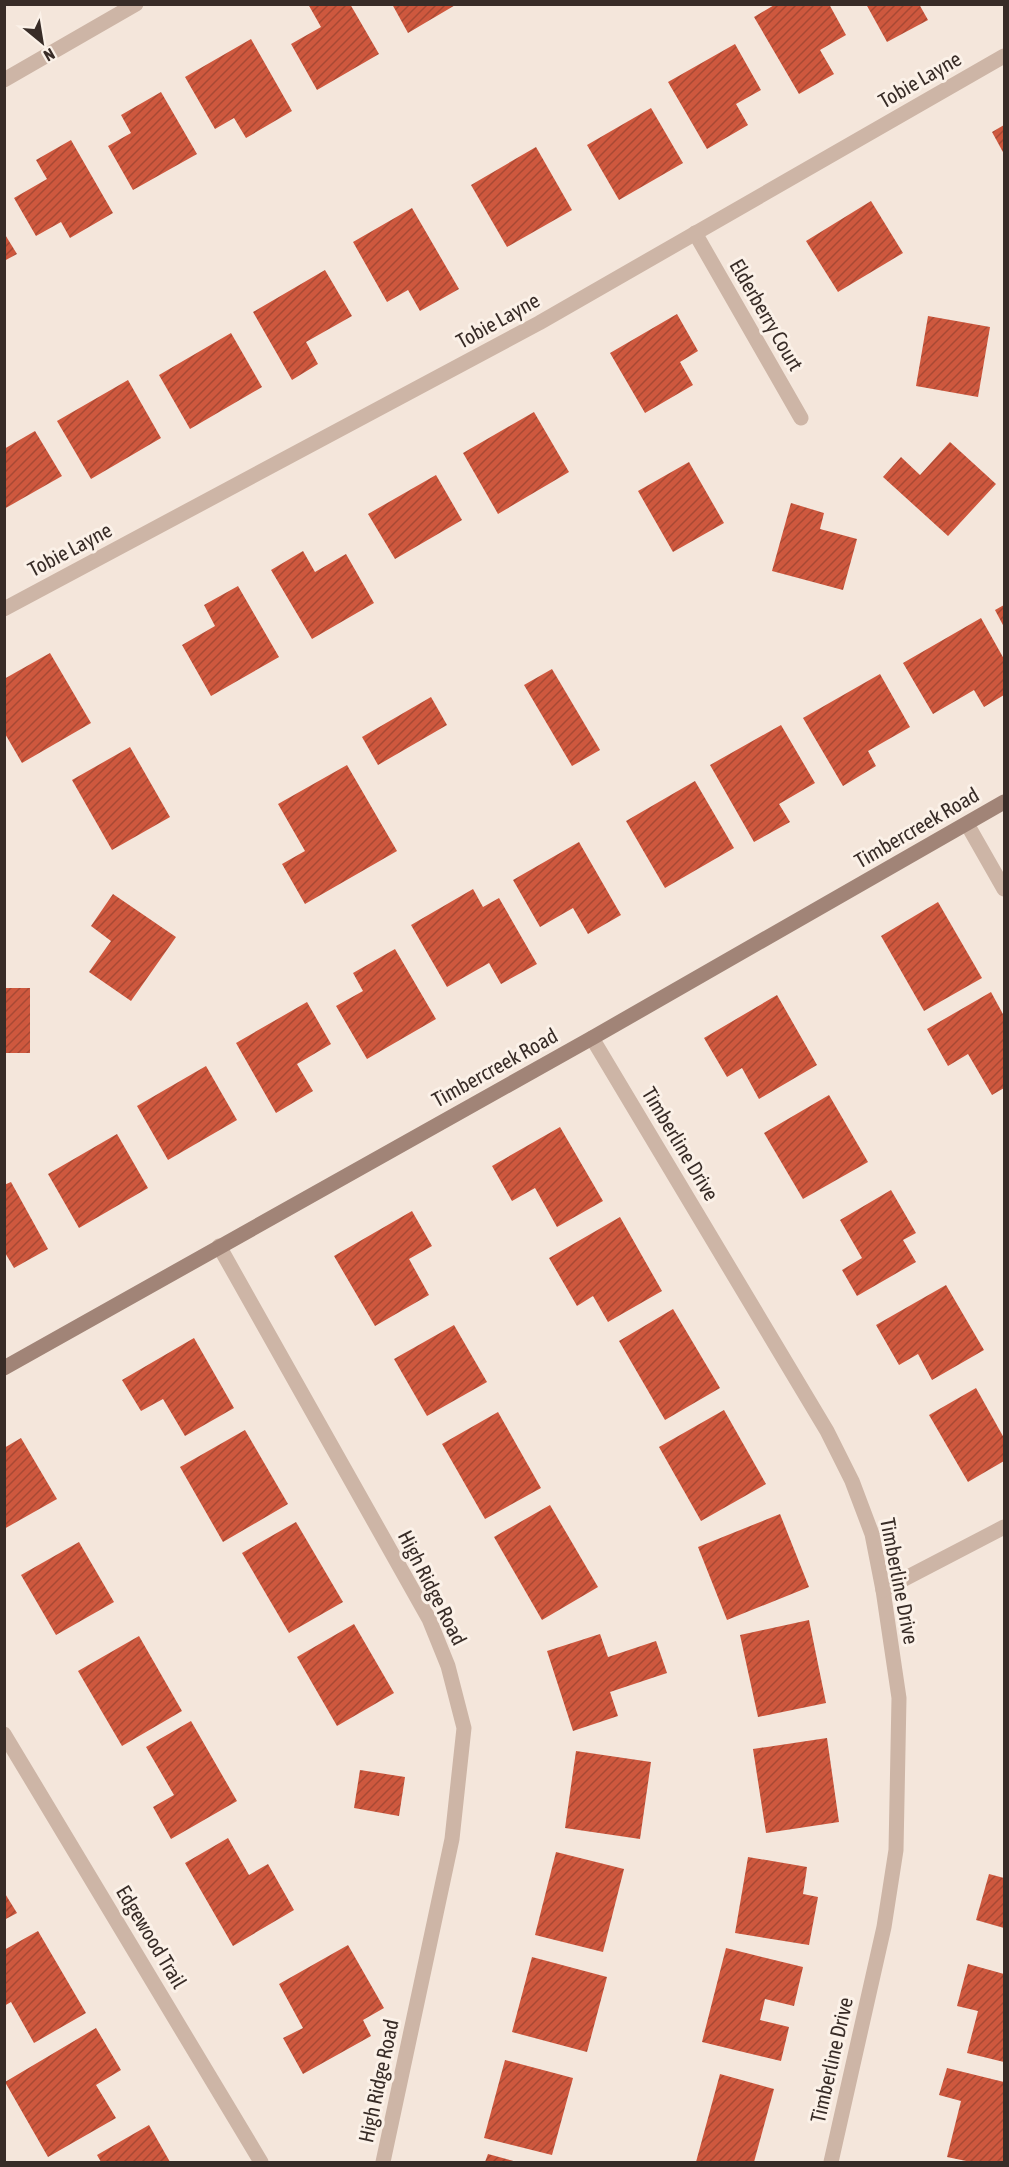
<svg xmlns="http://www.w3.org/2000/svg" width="1009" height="2167" font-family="'Asap Condensed',sans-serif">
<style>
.building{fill:url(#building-hatch)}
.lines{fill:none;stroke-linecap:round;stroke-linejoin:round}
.street{stroke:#cdb5a6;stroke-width:15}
.secondary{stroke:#a18477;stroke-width:15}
.labels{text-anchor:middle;stroke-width:6;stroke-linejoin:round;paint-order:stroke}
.street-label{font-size:21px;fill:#382c27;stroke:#fbf1e8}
</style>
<defs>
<pattern id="building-hatch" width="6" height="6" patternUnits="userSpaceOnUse" patternTransform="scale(1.5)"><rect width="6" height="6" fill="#ce583e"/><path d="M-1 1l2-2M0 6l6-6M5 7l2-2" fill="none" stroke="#a84934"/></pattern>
</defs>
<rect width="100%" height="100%" fill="#f4e6db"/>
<!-- building -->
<g class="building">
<polygon points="308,4 350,4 379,54 317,90 291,44 321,27"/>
<polygon points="392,4 457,4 408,33"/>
<polygon points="776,4 829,4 846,35 820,50 834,74 799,94 754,17"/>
<polygon points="866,4 919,4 928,20 887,42"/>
<polygon points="251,39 292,111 246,138 234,118 215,129 185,77"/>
<polygon points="735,44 761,90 736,104 748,125 707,149 668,82"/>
<polygon points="161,92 197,154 133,190 108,146 131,133 121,115"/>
<polygon points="651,108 683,163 619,200 587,145"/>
<polygon points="1004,125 1004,154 992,132"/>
<polygon points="71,140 113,213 70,238 61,222 36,236 14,198 47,179 36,160"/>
<polygon points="536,147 572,210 507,247 471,185"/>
<polygon points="871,201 903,253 838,292 806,241"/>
<polygon points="412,208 459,289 420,311 408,290 387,302 353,242"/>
<polygon points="4,233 17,254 4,261"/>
<polygon points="325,270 352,316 306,342 318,364 292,380 253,312"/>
<polygon points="677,314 698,351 680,362 693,385 645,413 610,353"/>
<polygon points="928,316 990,327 978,397 916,386"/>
<polygon points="231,333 262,387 190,429 159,375"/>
<polygon points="128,380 161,438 91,479 57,421"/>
<polygon points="534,412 569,472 498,514 463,453"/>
<polygon points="35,431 62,476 4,509 4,449"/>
<polygon points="950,442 996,484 948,536 883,477 901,457 920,475"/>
<polygon points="689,462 724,523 673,552 638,491"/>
<polygon points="436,475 462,520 395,559 368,514"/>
<polygon points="791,503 824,513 820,529 857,539 843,590 772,571"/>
<polygon points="303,551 315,572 346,554 374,603 312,639 271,570"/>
<polygon points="238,586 279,657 211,696 182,645 215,626 204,605"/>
<polygon points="1004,605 1004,627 995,610"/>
<polygon points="981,618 1004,659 1004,695 984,707 974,690 933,714 903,663"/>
<polygon points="50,653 91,723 22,763 4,732 4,679"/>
<polygon points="552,669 600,750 572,766 524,685"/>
<polygon points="880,674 910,727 868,751 876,766 843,786 803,718"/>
<polygon points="431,697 447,725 378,765 362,737"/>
<polygon points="781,725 815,783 779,804 790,822 754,842 710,765"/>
<polygon points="130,747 170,817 112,850 72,780"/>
<polygon points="347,765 397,851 305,904 282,864 305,851 278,804"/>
<polygon points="695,781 734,848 665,888 626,821"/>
<polygon points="579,842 621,915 588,934 573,908 540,927 513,880"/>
<polygon points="473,889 483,907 499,898 537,964 501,984 489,963 447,987 411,925"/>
<polygon points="113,894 176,937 131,1001 89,972 111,941 91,926"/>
<polygon points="938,902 982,978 924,1011 881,936"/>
<polygon points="395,949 436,1019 367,1059 336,1006 363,991 353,973"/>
<rect x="4" y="988" width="26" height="65"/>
<polygon points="991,992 1004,1016 1004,1088 992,1095 968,1054 948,1066 927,1029"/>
<polygon points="777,995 817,1065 759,1099 742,1068 727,1077 704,1038"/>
<polygon points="307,1002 331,1044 297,1064 313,1091 276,1113 236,1043"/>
<polygon points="206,1066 237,1120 168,1160 137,1106"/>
<polygon points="829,1095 868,1162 803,1199 764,1133"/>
<polygon points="560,1127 603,1201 557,1227 535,1188 512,1201 492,1166"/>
<polygon points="117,1134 148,1188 79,1228 48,1174"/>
<polygon points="11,1182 48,1249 14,1268 4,1251 4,1185"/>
<polygon points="891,1190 916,1233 903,1240 916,1262 857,1296 842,1270 862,1258 840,1220"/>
<polygon points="412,1211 432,1246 409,1259 429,1295 375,1326 334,1256"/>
<polygon points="620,1217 662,1291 608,1322 593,1296 577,1306 549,1258"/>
<polygon points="946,1285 984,1350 932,1380 918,1354 899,1365 876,1325"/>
<polygon points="673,1309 720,1388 665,1420 619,1341"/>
<polygon points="454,1325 487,1382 427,1416 394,1359"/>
<polygon points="194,1338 234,1408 185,1436 163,1399 141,1411 122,1380"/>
<polygon points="976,1388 1004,1438 1004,1461 968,1482 929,1415"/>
<polygon points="724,1410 766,1484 701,1521 659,1447"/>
<polygon points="498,1412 541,1488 485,1519 442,1444"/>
<polygon points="245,1430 288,1504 223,1542 180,1467"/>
<polygon points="21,1438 57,1499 4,1529 4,1448"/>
<polygon points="550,1505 598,1587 542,1620 494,1537"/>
<polygon points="780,1514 809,1587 727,1620 698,1547"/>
<polygon points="296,1522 343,1602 289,1633 242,1553"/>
<polygon points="79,1542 114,1602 56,1635 21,1575"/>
<polygon points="809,1620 826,1703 758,1717 740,1635"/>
<polygon points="354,1624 394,1693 337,1726 297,1657"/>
<polygon points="600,1634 608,1657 656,1641 667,1673 610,1692 618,1716 573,1731 547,1651"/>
<polygon points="139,1636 182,1711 122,1746 78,1671"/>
<polygon points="191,1721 237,1801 171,1839 153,1807 174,1795 146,1747"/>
<polygon points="827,1738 839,1822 766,1833 753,1749"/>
<polygon points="576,1751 651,1762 640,1839 565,1828"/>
<polygon points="360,1770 405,1777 399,1816 354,1808"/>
<polygon points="228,1838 249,1875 268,1864 294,1910 233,1946 185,1863"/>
<polygon points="556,1852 624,1869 603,1952 535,1935"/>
<polygon points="748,1857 807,1867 803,1894 818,1897 809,1945 735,1933"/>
<polygon points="989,1874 1004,1878 1004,1928 976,1920"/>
<polygon points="4,1892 17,1913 4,1920"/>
<polygon points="38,1931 86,2013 34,2043 11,2002 4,2006 4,1950"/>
<polygon points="348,1945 384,2008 363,2020 371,2036 303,2074 283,2038 303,2028 279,1984"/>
<polygon points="726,1948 803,1967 794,2006 765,1999 760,2020 789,2027 781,2061 702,2042"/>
<polygon points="532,1957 607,1977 587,2052 512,2032"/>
<polygon points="968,1964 1004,1974 1004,2062 967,2053 978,2011 957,2006"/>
<polygon points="96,2028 121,2070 96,2085 116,2118 48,2157 5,2082"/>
<polygon points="505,2060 573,2078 552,2155 484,2138"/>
<polygon points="947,2068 1004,2082 1004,2162 971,2162 947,2157 961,2101 939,2095"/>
<polygon points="720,2074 774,2089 754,2162 696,2162"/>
<polygon points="149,2125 170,2162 101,2162 97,2155"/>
<polygon points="488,2154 517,2162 485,2162"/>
</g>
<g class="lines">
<!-- street -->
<g class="street">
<polyline points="4,80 136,4"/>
<polyline points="695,233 801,418"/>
<polyline points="4,609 539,323 1004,56"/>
<polyline points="967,824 1004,889"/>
<polyline points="592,1038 827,1431 852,1481 872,1534 883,1590 899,1698 896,1850 884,1927 831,2162"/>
<polyline points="219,1246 429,1619 448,1666 464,1728 452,1839 383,2162"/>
<polyline points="883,1590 1004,1527"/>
<polyline points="4,1734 261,2162"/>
</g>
<!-- secondary -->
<polyline class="secondary" points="4,1368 592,1038 1004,802"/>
</g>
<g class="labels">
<!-- street labels -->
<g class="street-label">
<text transform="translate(920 80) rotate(-30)" y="7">Tobie Layne</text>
<text transform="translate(766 315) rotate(60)" y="7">Elderberry Court</text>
<text transform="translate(498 321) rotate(-29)" y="7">Tobie Layne</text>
<text transform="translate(70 550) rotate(-28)" y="7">Tobie Layne</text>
<text transform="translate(917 828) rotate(-30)" y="7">Timbercreek Road</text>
<text transform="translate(495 1068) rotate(-29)" y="7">Timbercreek Road</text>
<text transform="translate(680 1144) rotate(59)" y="7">Timberline Drive</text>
<text transform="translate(899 1581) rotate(79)" y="7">Timberline Drive</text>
<text transform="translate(432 1588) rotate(63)" y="7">High Ridge Road</text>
<text transform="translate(151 1937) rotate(59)" y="7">Edgewood Trail</text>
<text transform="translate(832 2060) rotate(-77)" y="7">Timberline Drive</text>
<text transform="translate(379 2081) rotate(-78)" y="7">High Ridge Road</text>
</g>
</g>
<!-- border -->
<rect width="1009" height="2167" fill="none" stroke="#382c27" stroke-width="12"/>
<!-- north arrow -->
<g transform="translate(42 42) rotate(150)" stroke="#fbf1e8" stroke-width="4.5" paint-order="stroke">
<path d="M0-4.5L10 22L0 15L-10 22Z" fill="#382c27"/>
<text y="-9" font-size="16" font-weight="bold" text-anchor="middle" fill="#382c27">N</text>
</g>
</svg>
